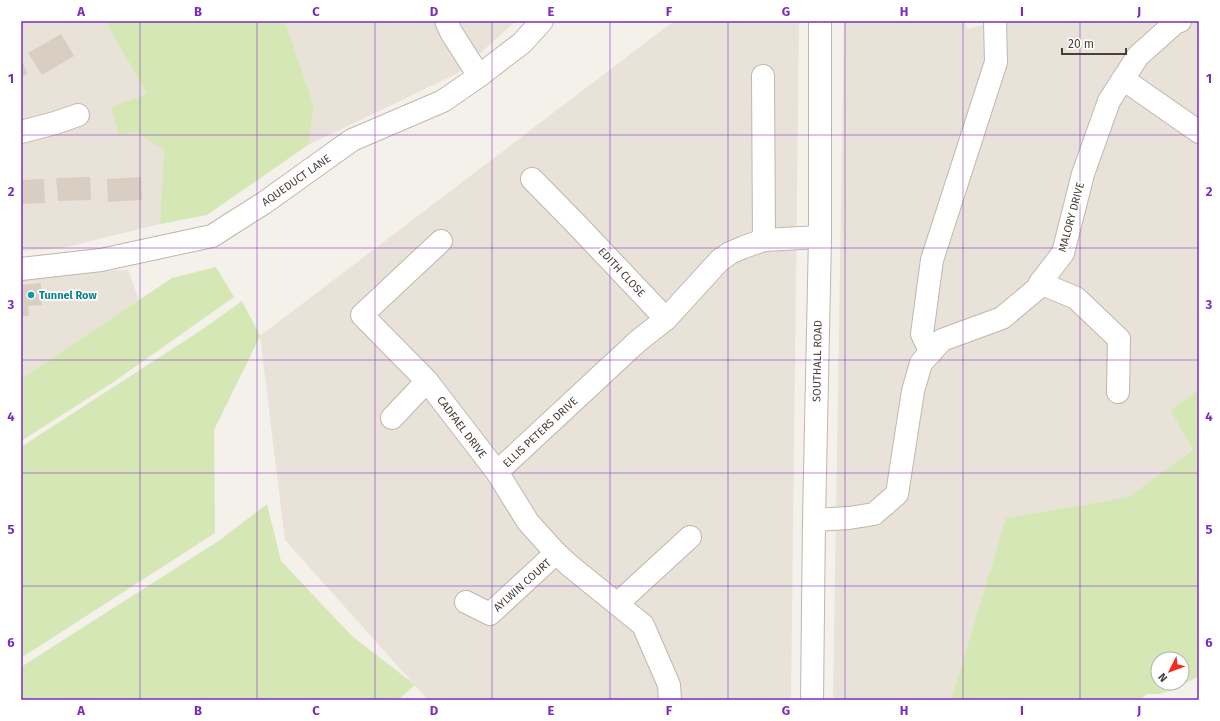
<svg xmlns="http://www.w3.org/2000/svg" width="1220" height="721" font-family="'Fira Sans',sans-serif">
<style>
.residential{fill:#e8e2d8}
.green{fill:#d5e7b4;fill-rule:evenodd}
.building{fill:#d9cec2}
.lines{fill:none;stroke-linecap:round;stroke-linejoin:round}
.minor-casing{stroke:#c0b7ac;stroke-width:24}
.minor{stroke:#fff;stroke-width:22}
.grid{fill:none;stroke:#7b2cbf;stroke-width:1;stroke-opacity:0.55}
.culture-dot{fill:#0f9aa8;stroke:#fff;stroke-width:1.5}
.labels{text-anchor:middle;stroke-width:3.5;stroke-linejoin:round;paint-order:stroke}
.street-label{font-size:11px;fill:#484038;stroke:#fff}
.culture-label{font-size:11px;font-weight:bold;fill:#0d838f;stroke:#fff;text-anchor:start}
.neatline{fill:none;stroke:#7b2cbf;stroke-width:1.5}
.grid-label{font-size:13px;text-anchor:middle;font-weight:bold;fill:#7b2cbf}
</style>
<rect width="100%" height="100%" fill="#f4f0ea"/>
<!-- residential -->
<g class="residential">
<polygon points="21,21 105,21 147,94 119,136 136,132 164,150 160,224 62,248 21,251"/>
<polygon points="285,21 516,21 458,73 308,145 314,106"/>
<polygon points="674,21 799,21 791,700 428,700 285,540 260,336"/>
<polygon points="844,21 965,21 967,29 1000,21 1199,21 1199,390 1170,410 1193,450 1128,497 1006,518 951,700 833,700"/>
<polygon points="128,270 139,300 21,379 21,274"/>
</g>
<!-- green -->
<g class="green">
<polygon points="105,21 285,21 314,106 308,145 207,215 160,224 164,150 136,132 119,136 111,107 147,94"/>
<polygon points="216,267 234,297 112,383 21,441 21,379 172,278"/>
<polygon points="242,301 260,336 214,430 215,533 21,658 21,447 200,331"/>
<path d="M1199 390V676L1173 690 1159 694H1147L1139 700H951L1006 518 1128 497 1193 450 1170 410ZM1158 659H1182V683H1158Z"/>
<polygon points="267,504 281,561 352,636 415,685 398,700 21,700 21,667 220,540"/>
</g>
<!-- building -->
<g class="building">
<polygon points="61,34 74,56 42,75 28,53"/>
<polygon points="21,60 28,74 21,77"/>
<polygon points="90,177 91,200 58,201 56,178"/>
<polygon points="141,177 142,200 108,202 107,179"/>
<polygon points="44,179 45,203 21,204 21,180"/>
<polygon points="41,283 42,305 28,306 29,316 21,316 21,285"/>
</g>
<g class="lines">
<!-- minor casing -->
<g class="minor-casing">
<g id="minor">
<polyline points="446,21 451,32 479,76"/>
<polyline points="763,76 764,240"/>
<polyline points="1123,79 1199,132"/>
<polyline points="21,132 55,123 78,115"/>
<polyline points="532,179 578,226 666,319"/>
<polyline points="441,241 362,315 427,381 497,472"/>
<polyline points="21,269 101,260 212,236 264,203 352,140 443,101 479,76 522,43 542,21"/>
<polyline points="1040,283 1076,298 1119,339 1118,392"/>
<polyline points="931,353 922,334 932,260 996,62 995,21"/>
<polyline points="392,418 427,381"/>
<polyline points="814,520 849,518 874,514 897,494 913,391 921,363 942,340 1002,318 1039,287 1040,283 1063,253 1083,174 1109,101 1138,56 1176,22 1180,21"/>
<polyline points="466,602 490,614 556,553"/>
<polyline points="617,604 690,537"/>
<polyline points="670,700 669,685 643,625 569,565 556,553 528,522 497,472 638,341 666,319 719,261 730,253 744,247 764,240 820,237"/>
<polyline points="812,700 814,520 820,237 820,21"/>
</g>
</g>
<!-- minor -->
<use href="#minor" class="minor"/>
</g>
<!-- grid -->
<path class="grid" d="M140 21V700M257 21V700M375 21V700M492 21V700M610 21V700M728 21V700M845 21V700M963 21V700M1080 21V700M21 135H1199M21 248H1199M21 360H1199M21 473H1199M21 586H1199"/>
<!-- markers -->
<circle class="culture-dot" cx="31" cy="295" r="4"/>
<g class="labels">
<!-- street labels -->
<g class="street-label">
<text transform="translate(296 180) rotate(-35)" y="4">AQUEDUCT LANE</text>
<text transform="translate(1071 217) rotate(-75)" y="4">MALORY DRIVE</text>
<text transform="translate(622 272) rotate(47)" y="4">EDITH CLOSE</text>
<text transform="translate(817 361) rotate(-89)" y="4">SOUTHALL ROAD</text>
<text transform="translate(462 427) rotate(53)" y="4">CADFAEL DRIVE</text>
<text transform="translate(540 432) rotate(-43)" y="4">ELLIS PETERS DRIVE</text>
<text transform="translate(522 585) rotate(-42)" y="4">AYLWIN COURT</text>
</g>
<!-- culture labels -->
<g class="culture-label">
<text x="39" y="299">Tunnel Row</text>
</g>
</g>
<!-- border -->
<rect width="1220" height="721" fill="none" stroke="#ffffff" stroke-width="44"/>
<!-- north arrow -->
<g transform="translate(1170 671) rotate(228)"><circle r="19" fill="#ffffff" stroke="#b6b3af"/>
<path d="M0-3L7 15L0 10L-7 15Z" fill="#f42d21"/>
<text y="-6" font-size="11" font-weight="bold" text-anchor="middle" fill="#484038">N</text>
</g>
<!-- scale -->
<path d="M1062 48v6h64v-6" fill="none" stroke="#484038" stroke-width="2"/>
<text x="1068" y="48" font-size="12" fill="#484038" stroke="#ffffff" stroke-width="3" paint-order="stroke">20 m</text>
<rect x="22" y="22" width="1176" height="677" class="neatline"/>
<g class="grid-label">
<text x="81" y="16">A</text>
<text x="198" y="16">B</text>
<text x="316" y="16">C</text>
<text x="434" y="16">D</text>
<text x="551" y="16">E</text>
<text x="669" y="16">F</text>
<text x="786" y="16">G</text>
<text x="904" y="16">H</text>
<text x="1022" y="16">I</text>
<text x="1139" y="16">J</text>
<text x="11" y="83">1</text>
<text x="1209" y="83">1</text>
<text x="11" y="196">2</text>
<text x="1209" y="196">2</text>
<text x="11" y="309">3</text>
<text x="1209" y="309">3</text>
<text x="11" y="421">4</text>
<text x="1209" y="421">4</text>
<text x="11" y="534">5</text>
<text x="1209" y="534">5</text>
<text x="11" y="647">6</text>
<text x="1209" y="647">6</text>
<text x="81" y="715">A</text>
<text x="198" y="715">B</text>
<text x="316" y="715">C</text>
<text x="434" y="715">D</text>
<text x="551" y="715">E</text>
<text x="669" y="715">F</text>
<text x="786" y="715">G</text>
<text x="904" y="715">H</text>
<text x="1022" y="715">I</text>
<text x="1139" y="715">J</text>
</g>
</svg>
